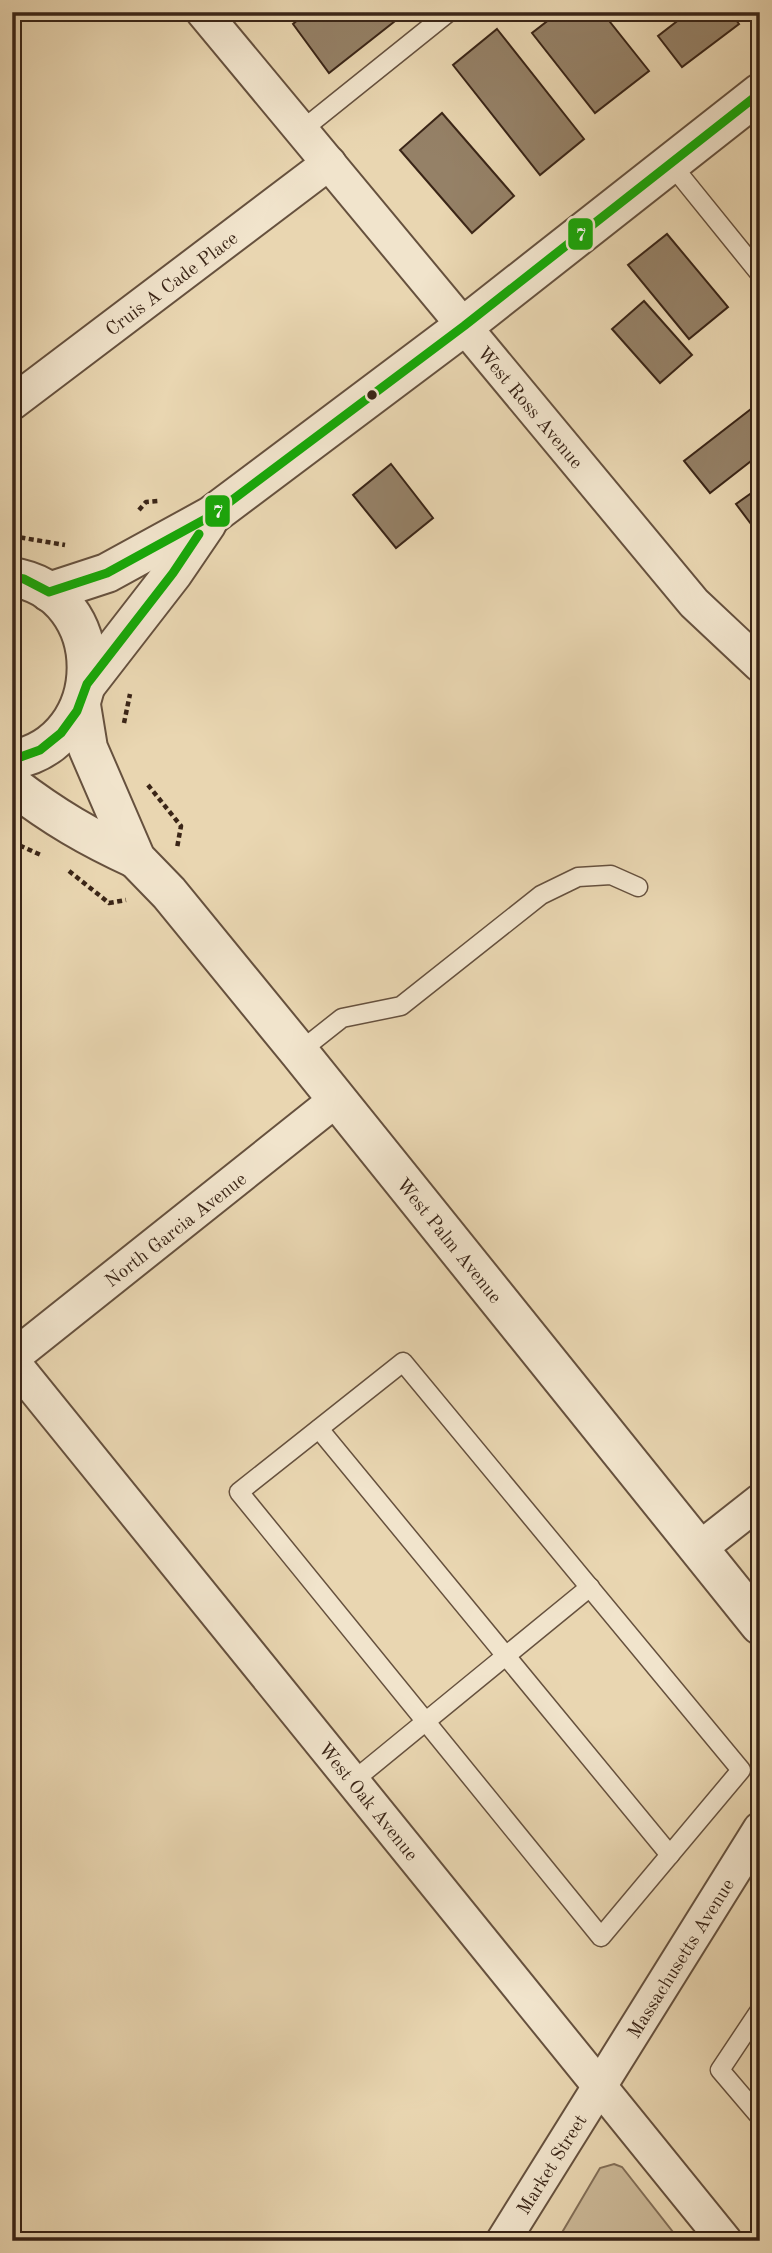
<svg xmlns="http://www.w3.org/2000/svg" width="772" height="2253" font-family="'Old Standard TT',serif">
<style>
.green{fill:#cbb897;stroke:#826e57;stroke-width:2}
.building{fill:#958167;stroke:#3a2517;stroke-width:2}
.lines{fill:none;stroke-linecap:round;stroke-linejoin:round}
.service-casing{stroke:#66513e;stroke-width:21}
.minor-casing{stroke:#66513e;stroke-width:37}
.tertiary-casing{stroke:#66513e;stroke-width:42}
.path{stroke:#3a2517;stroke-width:4.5;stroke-dasharray:5 3.5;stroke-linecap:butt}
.service{stroke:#f1e4cc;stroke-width:18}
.minor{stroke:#f1e4cc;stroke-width:33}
.tertiary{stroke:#f1e4cc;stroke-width:38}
.bus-1-casing{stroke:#f1e4cc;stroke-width:14}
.bus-1{stroke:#17a809;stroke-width:9}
.bus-dot{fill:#3a2517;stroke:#f1e4cc;stroke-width:2.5}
.labels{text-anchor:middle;stroke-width:5;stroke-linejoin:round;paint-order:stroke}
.street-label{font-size:19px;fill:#3a2517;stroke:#f1e4cc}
.line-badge{stroke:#f1e4cc;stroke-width:2.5}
.badge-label{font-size:19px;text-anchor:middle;font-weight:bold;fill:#fff}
</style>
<rect width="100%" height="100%" fill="#e9d6b1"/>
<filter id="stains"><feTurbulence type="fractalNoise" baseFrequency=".00286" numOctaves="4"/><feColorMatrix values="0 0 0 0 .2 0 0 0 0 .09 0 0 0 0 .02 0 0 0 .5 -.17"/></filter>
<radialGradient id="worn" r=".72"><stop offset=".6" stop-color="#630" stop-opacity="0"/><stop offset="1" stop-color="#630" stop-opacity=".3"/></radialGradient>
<!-- green -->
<polygon class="green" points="614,2164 622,2167 680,2241 557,2241 600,2168"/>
<!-- building -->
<g class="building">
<polygon points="307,12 403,12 404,14 329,73 293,24"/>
<polygon points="559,12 602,12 649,71 595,113 532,33"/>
<polygon points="689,12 730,12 739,24 682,67 658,36"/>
<polygon points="497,29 584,139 540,175 453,65"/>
<polygon points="442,113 514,196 472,233 400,150"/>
<polygon points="667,234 728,307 689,339 628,265"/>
<polygon points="644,301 692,355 660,383 612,329"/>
<polygon points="760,402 760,454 710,493 684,461"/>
<polygon points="391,464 433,518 396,548 353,495"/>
<polygon points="760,487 760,536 736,504"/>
</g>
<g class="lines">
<!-- service casing -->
<g class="service-casing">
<g id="service">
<polyline points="302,130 449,12"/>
<polyline points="671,164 760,274"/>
<polyline points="299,1052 342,1018 401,1006 541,895 578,877 611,875 638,887"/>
<polygon points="403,1362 741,1770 601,1937 239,1492"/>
<polyline points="319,1429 670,1855"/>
<polyline points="353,1781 590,1587"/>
<polyline points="760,2010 720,2070 760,2117"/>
</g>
</g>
<!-- minor casing -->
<g class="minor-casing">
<g id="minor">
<polyline points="203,12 694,603 760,665"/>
<polyline points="12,403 329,163"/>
<polyline points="12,1358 337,1099"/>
<polyline points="12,1361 725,2241"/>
<polyline points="699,1549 760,1501"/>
<polyline points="503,2241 760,1829"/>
</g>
</g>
<!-- tertiary casing -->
<g class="tertiary-casing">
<g id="tertiary">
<path d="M12 577C112 593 111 742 12 760"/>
<polyline points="49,592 107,573 211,516 464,326 760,93"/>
<polyline points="87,684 173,573 207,523"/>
<polyline points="81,705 88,748 136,859 169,893 299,1052 760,1625"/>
<path d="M12 785C54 817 88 837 136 859"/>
</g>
</g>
<!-- path -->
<g class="path">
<polyline points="139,510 146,502 158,501"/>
<polyline points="12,536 65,545"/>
<polyline points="124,723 130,694"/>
<polyline points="148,785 181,826 177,848"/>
<polyline points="12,842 43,856"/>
<polyline points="69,871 109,903 126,900"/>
</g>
<!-- service -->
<use href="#service" class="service"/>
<!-- minor -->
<use href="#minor" class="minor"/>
<!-- tertiary -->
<use href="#tertiary" class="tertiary"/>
<!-- bus-1 casing -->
<g class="bus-1-casing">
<g id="bus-1">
<polyline points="12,577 24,579 49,592 107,573 211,516 464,326 760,93"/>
<polyline points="12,760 40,750 61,733 77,711 87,684 173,573 199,534"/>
</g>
</g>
<!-- bus-1 -->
<use href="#bus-1" class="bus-1"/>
</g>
<!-- markers -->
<circle class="bus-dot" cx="372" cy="395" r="6"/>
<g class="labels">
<!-- street labels -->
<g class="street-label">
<text transform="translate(171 283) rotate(-37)" y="7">Cruis A Cade Place</text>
<text transform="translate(531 407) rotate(50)" y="7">West Ross Avenue</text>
<text transform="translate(175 1229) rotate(-38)" y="7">North Garcia Avenue</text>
<text transform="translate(450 1240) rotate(51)" y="7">West Palm Avenue</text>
<text transform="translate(369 1801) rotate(51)" y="7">West Oak Avenue</text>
<text transform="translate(680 1958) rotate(-58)" y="7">Massachusetts Avenue</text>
<text transform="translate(551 2164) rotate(-58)" y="7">Market Street</text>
</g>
</g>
<g class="line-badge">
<rect x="567" y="217" width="27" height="34" rx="7" fill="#17a809"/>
<rect x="204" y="494" width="27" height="34" rx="7" fill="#17a809"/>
</g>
<g class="badge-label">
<text x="581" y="241">7</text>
<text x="218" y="518">7</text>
</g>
<!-- margin -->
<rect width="772" height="2253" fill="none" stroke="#e9d6b1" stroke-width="42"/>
<rect x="14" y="14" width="744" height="2225" fill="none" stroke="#3a2517" stroke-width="3.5"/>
<rect x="21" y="21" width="730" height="2211" fill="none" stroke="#3a2517" stroke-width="2"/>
<rect width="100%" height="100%" filter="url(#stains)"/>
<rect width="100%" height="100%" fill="url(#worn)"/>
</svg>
